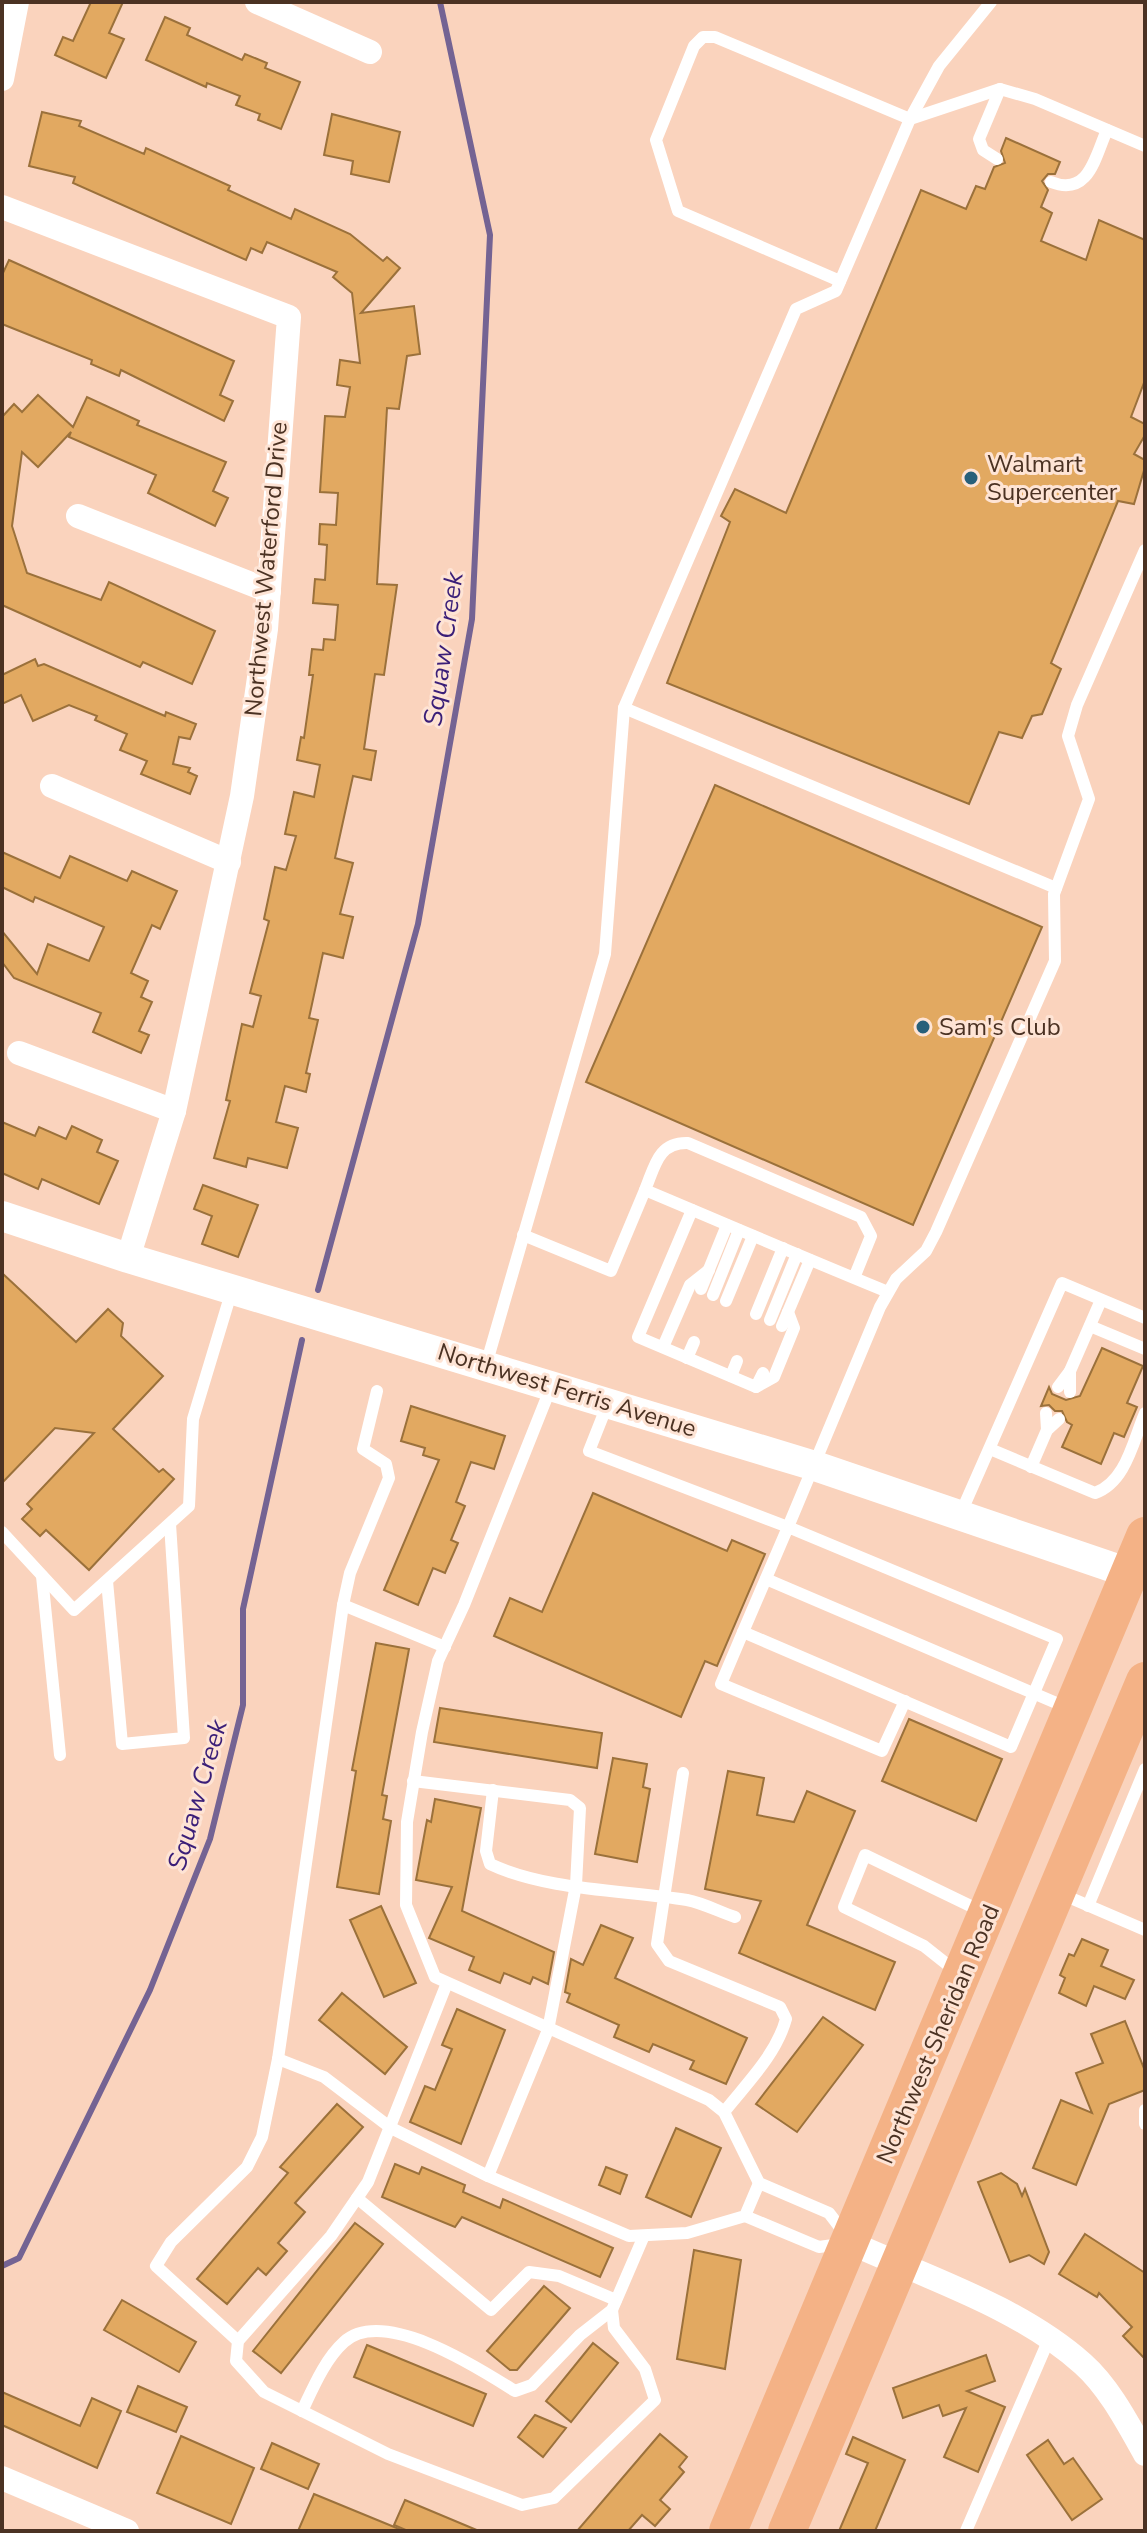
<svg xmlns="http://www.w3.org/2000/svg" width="1147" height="2533" font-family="'Nunito Sans',sans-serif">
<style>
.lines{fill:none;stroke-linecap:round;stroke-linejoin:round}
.stream{stroke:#746393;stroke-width:6}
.building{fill:#e2a961;stroke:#9b713b;stroke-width:2}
.service{stroke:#fff;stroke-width:12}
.minor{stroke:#fff;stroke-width:24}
.tertiary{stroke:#fff;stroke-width:30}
.primary{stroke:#f4b286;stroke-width:38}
.poi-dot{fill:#28607a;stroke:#fee4d5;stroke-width:3}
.labels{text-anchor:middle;stroke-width:6;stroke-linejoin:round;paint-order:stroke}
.poi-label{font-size:24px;fill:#4b3223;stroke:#fee4d5;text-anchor:start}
.street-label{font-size:24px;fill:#4b3223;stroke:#fee4d5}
.water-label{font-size:26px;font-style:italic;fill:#3a1e78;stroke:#fee4d5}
</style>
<rect width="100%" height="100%" fill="#fad3bd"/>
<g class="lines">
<!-- stream -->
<g class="stream">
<polyline points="318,1290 418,924 472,619 490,235 440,2"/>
<polyline points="2,2266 19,2258 150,1990 210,1839 243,1705 243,1609 302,1340"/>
</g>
</g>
<!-- building -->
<g class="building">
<polygon points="91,2 123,2 109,33 124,39 106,78 55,55 63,37 73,41"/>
<polygon points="165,17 190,28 187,35 242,60 245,54 267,63 265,68 300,82 281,129 258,120 260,114 236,105 240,96 207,83 206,87 146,60"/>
<polygon points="42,112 81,121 79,126 144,154 146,148 230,186 228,190 291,219 295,209 350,234 383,261 387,257 400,268 361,313 414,306 420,354 407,356 399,409 387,408 377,584 397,585 384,675 375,674 364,749 376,751 371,780 353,776 335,858 353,863 340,914 353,917 343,958 323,953 309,1018 318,1020 306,1073 310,1074 306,1092 285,1086 276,1122 298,1128 287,1168 248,1158 246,1167 214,1158 230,1101 226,1100 242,1024 253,1027 261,996 250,993 269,921 264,919 275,867 286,870 296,836 285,834 294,792 314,797 320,765 297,760 301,737 304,738 313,675 309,675 312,649 323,650 324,639 335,640 338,605 313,603 315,579 325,580 327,545 319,544 320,524 336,525 338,493 320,492 325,416 345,417 350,387 337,385 340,360 360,363 352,293 333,277 337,272 267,242 262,253 251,248 246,260 73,183 75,177 29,166"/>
<polygon points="332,114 400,132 389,182 351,174 353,161 324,155"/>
<polygon points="1006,138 1060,162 1055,174 1048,174 1042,181 1048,190 1041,207 1052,213 1041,241 1086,260 1099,220 1145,240 1145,380 1131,417 1145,424 1145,435 1134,454 1145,460 1145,467 1134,504 1118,501 1051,663 1061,669 1042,714 1032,716 1022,738 999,732 969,804 667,683 730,522 721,516 735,489 786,513 921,190 966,209 976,186 985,189 994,167 1005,163 1001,151"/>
<polygon points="9,260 234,361 220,395 233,401 224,421 121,370 119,376 91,364 92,360 2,324 2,275"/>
<polygon points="38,395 73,427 87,397 139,421 137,425 226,462 213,491 228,498 215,526 148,493 156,475 69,437 71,432 38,467 22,452 12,526 27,573 101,600 109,582 215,631 192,684 143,662 140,667 2,605 2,417 14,404 22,412"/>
<polygon points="35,659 38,666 44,664 165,716 166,712 196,724 190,739 179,737 173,764 190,768 188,772 197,776 190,794 141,774 147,761 120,750 127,734 95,720 97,716 69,705 33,721 21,695 2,704 2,675"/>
<polygon points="715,785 1042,927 913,1225 586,1082"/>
<polygon points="2,852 60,878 70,856 127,881 132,871 177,891 160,929 152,925 131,973 148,981 141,997 152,1002 139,1031 149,1035 141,1053 93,1032 101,1013 14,978 2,962 2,931 37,974 48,944 89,961 104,927 35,897 33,902 2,887"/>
<polygon points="2,1122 35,1136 39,1127 66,1139 72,1126 102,1140 97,1152 118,1161 99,1204 42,1179 38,1189 2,1173"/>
<polygon points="203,1185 258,1205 238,1257 202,1244 212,1216 194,1209"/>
<polygon points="2,1273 76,1342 108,1309 123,1323 121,1336 163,1376 113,1429 159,1472 163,1469 174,1479 89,1570 46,1530 40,1536 22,1519 32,1509 27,1504 94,1433 55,1428 2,1483"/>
<polygon points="1102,1348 1143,1366 1127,1403 1137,1407 1124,1437 1114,1433 1101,1464 1062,1447 1072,1425 1067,1422 1062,1411 1055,1411 1049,1405 1041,1406 1049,1387 1052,1394 1066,1400 1080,1396"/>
<polygon points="411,1406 505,1436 494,1469 471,1462 456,1502 465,1506 451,1540 458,1543 445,1573 433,1568 418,1605 384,1590 439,1460 423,1455 425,1448 401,1441"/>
<polygon points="593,1493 727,1551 732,1540 765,1554 717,1666 705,1661 681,1717 494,1636 510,1598 542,1612"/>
<polygon points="376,1643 409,1649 382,1795 387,1796 383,1819 391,1821 379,1894 337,1887 356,1771 352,1770"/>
<polygon points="440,1708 602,1733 597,1768 434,1742"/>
<polygon points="909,1719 1002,1759 976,1821 882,1781"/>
<polygon points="613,1758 647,1764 643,1787 650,1789 637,1862 595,1854"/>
<polygon points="728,1771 764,1778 757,1815 794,1822 807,1791 855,1811 807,1925 895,1962 875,2010 739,1953 761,1901 705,1889"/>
<polygon points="435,1799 481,1808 462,1911 554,1952 548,1984 533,1977 530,1984 504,1973 500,1983 469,1970 474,1957 429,1938 452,1887 416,1880 427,1820 431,1822"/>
<polygon points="381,1906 416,1983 384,1997 350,1920"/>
<polygon points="601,1925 633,1938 615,1978 747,2038 726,2084 690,2069 694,2061 653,2044 649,2052 614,2037 619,2025 567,2002 570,1994 565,1992 571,1959 583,1965"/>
<polygon points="1082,1939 1108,1950 1101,1966 1134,1980 1125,1999 1094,1986 1086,2006 1059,1993 1065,1978 1060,1975 1069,1954 1074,1956"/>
<polygon points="342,1993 407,2047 385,2074 319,2020"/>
<polygon points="457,2009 505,2030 461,2144 410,2122 425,2086 435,2090 452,2049 442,2045"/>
<polygon points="823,2017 863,2045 797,2132 756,2104"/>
<polygon points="1125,2021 1145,2071 1145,2090 1109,2104 1076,2185 1033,2168 1061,2100 1092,2113 1076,2073 1103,2063 1091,2034"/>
<polygon points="337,2104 363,2127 295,2203 305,2212 278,2243 287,2251 266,2275 258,2268 227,2304 197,2279 288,2173 280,2167"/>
<polygon points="676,2128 721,2148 691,2217 646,2197"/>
<polygon points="395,2164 419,2174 422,2167 465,2185 463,2192 500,2208 503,2199 613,2248 600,2277 462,2217 455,2227 382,2197"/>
<polygon points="606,2167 627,2175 620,2194 599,2185"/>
<polygon points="1001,2173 1017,2184 1022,2196 1025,2189 1049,2252 1044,2264 1029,2255 1010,2262 978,2182"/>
<polygon points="355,2223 383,2244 281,2373 253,2351"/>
<polygon points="1085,2234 1145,2273 1145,2359 1123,2336 1132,2327 1099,2293 1097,2297 1059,2274"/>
<polygon points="694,2250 741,2260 725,2369 677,2359"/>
<polygon points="544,2286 570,2308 517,2370 510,2370 487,2351"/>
<polygon points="122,2300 196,2342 179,2372 104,2330"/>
<polygon points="593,2343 618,2363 571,2422 546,2401"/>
<polygon points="367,2345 486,2394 473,2426 354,2377"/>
<polygon points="986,2355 995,2381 967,2391 1005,2407 978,2472 944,2457 966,2408 943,2416 939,2405 903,2418 893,2388"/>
<polygon points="138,2386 187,2407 176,2432 127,2412"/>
<polygon points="2,2392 80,2426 92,2398 121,2411 97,2468 2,2425"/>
<polygon points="535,2415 566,2428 543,2457 518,2437"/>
<polygon points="660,2434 687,2457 679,2467 684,2472 660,2500 670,2509 655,2526 642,2515 628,2531 577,2531"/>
<polygon points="181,2436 254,2468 231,2524 157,2493"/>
<polygon points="853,2437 905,2460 875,2531 839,2531 868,2463 846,2454"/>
<polygon points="1048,2440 1064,2464 1073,2458 1102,2499 1072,2520 1027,2455"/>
<polygon points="272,2443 319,2464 308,2489 261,2469"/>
<polygon points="314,2494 404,2531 298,2531"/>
<polygon points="405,2500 479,2531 408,2531 394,2525"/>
</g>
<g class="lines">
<!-- service -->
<g class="service">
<polyline points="997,159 983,150 979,139 1000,89"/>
<path d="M1051 182C1089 197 1095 157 1107 130"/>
<polyline points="840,281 678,211 656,140 694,46 703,37 715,37 910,119 939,66 991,2"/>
<polyline points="1056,888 624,708 796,309 836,291 910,119 1000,89 1035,99 1145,146"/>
<polyline points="692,1210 638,1337 756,1387 763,1373"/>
<polyline points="523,1235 611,1271 645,1190"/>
<path d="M854 1278 871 1236 861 1217 688 1143C658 1142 655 1166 645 1190 726 1224 807 1259 888 1292"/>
<polyline points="701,1289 727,1225"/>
<polyline points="713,1295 739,1230"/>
<polyline points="726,1301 753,1236"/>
<polyline points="756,1314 783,1248"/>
<polyline points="770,1320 797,1254"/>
<polyline points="782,1326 810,1260"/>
<polyline points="1090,1326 1145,1349"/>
<polyline points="663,1347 690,1285 709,1270"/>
<polyline points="687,1358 694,1342"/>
<polyline points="486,1365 605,954 624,708"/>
<polyline points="1070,1371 1070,1392"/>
<polyline points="731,1376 737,1361"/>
<polyline points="551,1387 464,1605 438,1661 422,1732 407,1822 406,1905 435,1977 709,2100 724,2112 759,2183 829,2213 845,2234"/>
<polyline points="756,1387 774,1377 794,1328 788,1312"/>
<polyline points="1058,1387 1070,1371 1101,1300"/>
<polyline points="608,1403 589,1451 788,1527 743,1632 1011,1747 1057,1639 788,1527 880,1307 896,1279 926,1251 936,1232 1055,961 1054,894 1089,799 1068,736 1077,705 1145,550"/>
<polyline points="1046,1413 1047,1430"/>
<path d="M990 1449 1095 1493C1126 1482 1133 1441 1145 1413"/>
<polyline points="1031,1467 1047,1430 1059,1419"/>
<polyline points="960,1515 1062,1283 1145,1318"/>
<polyline points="2,1532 74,1610 189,1506 193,1419 232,1290"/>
<polyline points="42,1576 60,1755"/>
<polyline points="766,1579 1068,1708"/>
<polyline points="107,1581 122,1744 184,1738 170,1524"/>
<polyline points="343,1605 350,1573 389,1478 386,1464 363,1449 377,1391"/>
<polyline points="743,1632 721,1684 882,1751 905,1701"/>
<path d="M683 1773 657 1944 669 1961 780 2007 786 2019C776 2055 747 2083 724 2112"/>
<polyline points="413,1781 570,1800 580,1808 576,1885 548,2030 488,2176"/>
<path d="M493 1790 486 1851 490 1864C547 1891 626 1890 687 1900 703 1903 720 1912 735 1917"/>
<polyline points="1059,1893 1145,1930"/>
<polyline points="1088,1906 1145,1769"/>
<polyline points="958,1973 924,1946 844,1907 865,1855 981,1911"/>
<polyline points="447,1983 368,2182 331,2236 238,2341 236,2361 264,2392 388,2454 522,2505 554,2498 655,2400 645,2369 614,2328 612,2310"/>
<polyline points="278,2059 324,2077 391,2128 488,2176 629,2236 687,2233 745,2216 759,2183"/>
<polyline points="1145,2110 1145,2124"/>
<polyline points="357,2198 491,2310 529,2272 559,2276 616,2300"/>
<polyline points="745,2216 819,2247 840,2244"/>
<polyline points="238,2341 156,2266 171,2242 247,2167 262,2137 278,2059 343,1605 445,1647"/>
<path d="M302 2411C313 2388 325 2359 344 2342 384 2306 480 2369 515 2391L532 2385 580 2335 612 2310 643 2238"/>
<polyline points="966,2531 1049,2339"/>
</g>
<!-- minor -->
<g class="minor">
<polyline points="257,2 370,52"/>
<polyline points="2,79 17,2"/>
<polyline points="2,207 289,317 266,629 242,796 174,1111 128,1258"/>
<polyline points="78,516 269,591"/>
<polyline points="52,786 229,862"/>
<polyline points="19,1053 174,1111"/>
<path d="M851 2243C928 2278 1019 2307 1083 2364 1109 2387 1128 2424 1145 2454"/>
<polyline points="2,2478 127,2531"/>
</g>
<!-- tertiary -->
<polyline class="tertiary" points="2,1216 128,1258 815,1466 1129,1573"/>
<!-- primary -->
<g class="primary">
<polyline points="728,2531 1145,1536"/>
<polyline points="787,2531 1145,1681"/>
</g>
</g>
<!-- markers -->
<g class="poi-dot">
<circle cx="971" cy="478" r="8"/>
<circle cx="923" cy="1027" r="8"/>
</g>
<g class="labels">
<!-- poi labels -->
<g class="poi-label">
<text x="987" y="472">Walmart<tspan x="987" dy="28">Supercenter</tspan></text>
<text x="939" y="1035">Sam's Club</text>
</g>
<!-- street labels -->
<g class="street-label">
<text transform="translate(266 569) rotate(-85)" y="8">Northwest Waterford Drive</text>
<text transform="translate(567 1390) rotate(17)" y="8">Northwest Ferris Avenue</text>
<text transform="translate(938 2034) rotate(-67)" y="8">Northwest Sheridan Road</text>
</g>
<!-- water labels -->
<g class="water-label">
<text transform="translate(443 649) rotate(-82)" y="9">Squaw Creek</text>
<text transform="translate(197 1795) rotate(-74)" y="9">Squaw Creek</text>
</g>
</g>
<!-- border -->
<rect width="1147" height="2533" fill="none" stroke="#4b3223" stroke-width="8"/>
</svg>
